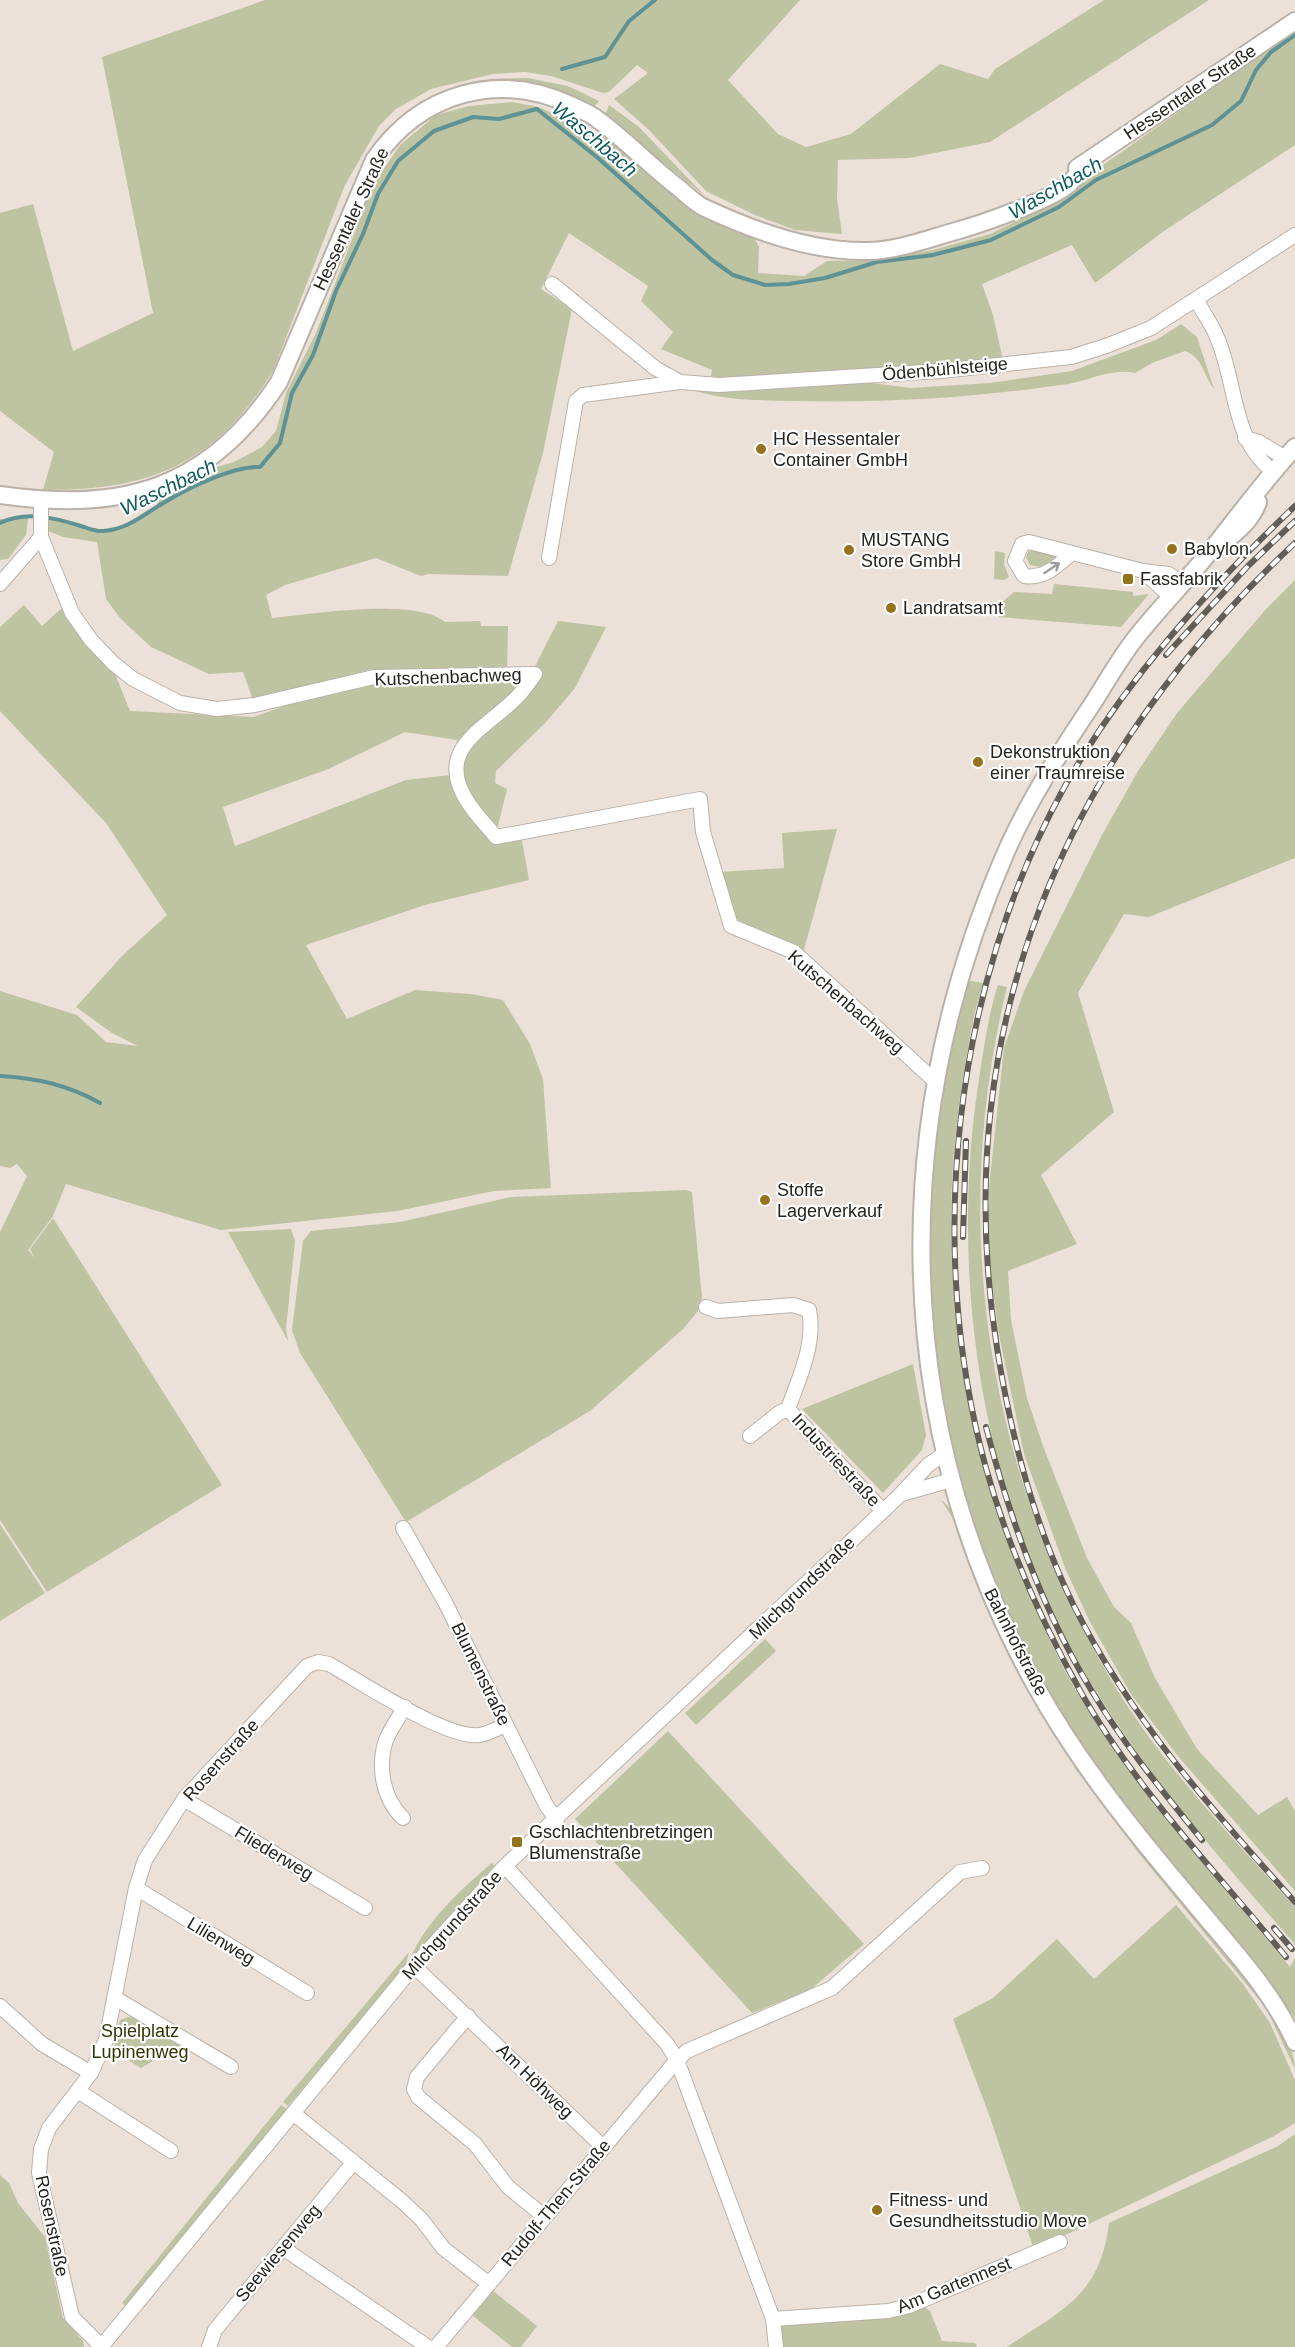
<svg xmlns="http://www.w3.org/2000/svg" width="1295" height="2347" font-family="Helvetica,sans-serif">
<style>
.green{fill:#bec3a2;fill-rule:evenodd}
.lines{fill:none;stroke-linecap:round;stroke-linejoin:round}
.stream{stroke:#5e9294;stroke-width:4}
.minor-casing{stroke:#bab1a8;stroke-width:16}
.major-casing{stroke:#bab1a8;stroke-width:20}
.minor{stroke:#fff;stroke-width:14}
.major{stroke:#fff;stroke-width:16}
.rail-casing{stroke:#625d57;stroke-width:6}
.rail{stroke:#fff;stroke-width:4;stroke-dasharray:11;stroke-linecap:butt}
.oneway{stroke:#9e9c9b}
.poi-dot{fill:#95731c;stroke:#fff;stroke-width:2}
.labels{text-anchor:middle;stroke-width:4.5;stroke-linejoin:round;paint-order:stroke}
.street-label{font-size:18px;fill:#272420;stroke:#fff}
.poi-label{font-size:18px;fill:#272420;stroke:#fff;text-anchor:start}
.park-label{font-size:18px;fill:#313503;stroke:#fff}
.water-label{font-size:20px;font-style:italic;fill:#0e5a5e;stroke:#fff}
</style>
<rect width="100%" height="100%" fill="#ebe1d8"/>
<!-- green -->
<g class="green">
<path d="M265 0H800L728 80 778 134 806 147 851 134 940 64 988 79 995 69 1104 0H1209L990 142 909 158 838 160 837 198 842 234 795 230 755 215 706 191 649 130 614 99 648 73 637 65 609 92 603 93 551 76 525 72 493 74 431 89 396 109 379 126 345 185 273 371C215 464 151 491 43 490L54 452 0 411V213L33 204 73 351 153 313 102 57Z"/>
<path d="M1295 30V145L1164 231 1095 283 1072 245 982 284 993 315 1003 360 845 373 723 378 711 376 712 370 661 349 673 332 641 301 648 286 569 233 541 289 572 309 543 453 508 576 428 574 421 576 376 558 285 585 266 595 272 618C311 614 416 597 445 622L480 621 481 626H508L507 668 459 671 372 669 253 700 243 672 209 674 151 647 121 619 106 599 97 542 63 537 48 531 47 516 103 531 131 524 159 506 152 497 213 468 234 462 262 447 276 431 286 393 316 333 373 185 400 145 436 115 469 106 512 102 539 107 615 143 754 237 759 247 758 273 804 276 827 261 877 260 933 250 990 234 1036 212Z"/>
<polygon points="528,78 568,86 599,101 592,109 559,91 537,86 453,89 495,79"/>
<polygon points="609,105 639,127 705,196 605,116"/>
<path d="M1181 324 1197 337 1214 389C1203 375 1204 359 1185 351L1152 363 1135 373C1112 368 1090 380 1068 384 1056 386 1043 387 1031 389 953 399 873 403 794 401 759 400 724 401 690 389L864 382 910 388 990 383 1072 371 1156 340Z"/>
<polygon points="28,518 26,535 8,559 0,560 0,519"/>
<polygon points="1036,548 1055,553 1056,559 1041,567 1030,565 1026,557 1028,552"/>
<polygon points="995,551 1005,553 1004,564 1009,577 1004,580 994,579"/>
<polygon points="1295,580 1295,858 1149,917 1124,914 1078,993 1114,1112 1041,1175 1077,1244 1008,1271 1011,1320 1027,1398 1043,1446 1087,1558 1114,1607 1131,1623 1155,1678 1197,1749 1258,1815 1287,1797 1295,1811 1295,1891 1177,1755 1131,1694 1090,1622 1065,1568 1024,1454 999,1335 988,1253 989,1187 1004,1048 1024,991 1102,835 1138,771 1177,713 1267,608"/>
<polygon points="1054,584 1133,592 1133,596 1149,594 1121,627 999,617 1001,603 1014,592 1052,594"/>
<path d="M24 605 42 626 62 608 112 666 130 711 253 717 376 674 529 678 558 621 606 627 575 688 546 722 496 771 495 783 507 789 497 830 483 826 492 840 521 835 529 880 425 905 306 945 347 1019 415 990 471 994 503 1000 530 1044 543 1079 551 1188 494 1191 397 1211 221 1230 66 1184 53 1216 28 1250 35 1258 30 1249 53 1218 222 1485 47 1592 0 1520V1232L27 1176 17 1164 10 1168 0 1166V991L77 1015 106 1042 138 1046 112 1033 76 1007 122 956 167 915 106 823 0 711V627ZM405 732 457 740 451 775 406 780 235 846 223 807 326 770Z"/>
<polygon points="837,829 802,957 741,924 733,913 719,872 784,868 782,833"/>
<path d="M965 980 984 983C972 1014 969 1046 963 1078 935 1249 957 1415 1021 1574 1039 1617 1058 1662 1083 1702 1142 1797 1219 1881 1290 1967L1295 1958V2018L1085 1756 1040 1681 989 1571 955 1464 937 1366 930 1306 931 1174 944 1079Z"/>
<path d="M998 985 1007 987C949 1224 986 1467 1110 1678 1160 1763 1230 1835 1295 1907V1944C1224 1864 1152 1781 1095 1690 984 1513 947 1283 979 1079 984 1047 988 1016 998 985Z"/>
<polygon points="686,1190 692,1192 702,1298 698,1311 683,1329 590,1411 406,1522 300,1353 292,1330 303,1241 311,1231 400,1222 511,1197"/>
<polygon points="291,1229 295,1241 286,1329 288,1341 228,1232"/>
<polygon points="913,1364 926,1435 922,1450 883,1493 802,1409"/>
<path d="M941 1500C961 1513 971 1559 979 1582 1002 1645 1039 1702 1072 1760L1071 1762 1009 1653 982 1596 954 1520Z"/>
<polygon points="0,1524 45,1593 0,1621"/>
<polygon points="765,1639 776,1651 696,1725 685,1713"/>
<polygon points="668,1731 864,1944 810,1990 752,2013 575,1819"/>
<path d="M1076 1765C1097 1795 1119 1825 1142 1853 1177 1896 1295 2019 1295 2069L1266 2008 1141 1856 1074 1767Z"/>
<path d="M492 1863 496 1867 409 1962C422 1925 462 1888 492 1863Z"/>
<polygon points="1176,1905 1243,1984 1270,2023 1295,2080 1295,2123 1274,2136 1034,2250 991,2120 953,2019 993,1998 1057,1939 1094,1979"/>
<polygon points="409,1952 405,1967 288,2106 283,2102"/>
<polygon points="128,2017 145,2019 183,2043 141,2068 113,2051 120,2020"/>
<polygon points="281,2105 287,2109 126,2306 122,2303"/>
<path d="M1295 2134V2347H1007C1063 2309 1100 2296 1109 2223L1278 2146Z"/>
<polygon points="0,2175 9,2183 18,2203 45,2237 63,2318 83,2341 84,2347 0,2347"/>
<polygon points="492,2290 537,2326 521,2347 512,2347 472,2315"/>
<polygon points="923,2306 930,2311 942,2341 975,2343 977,2347 784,2347 779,2327 787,2320"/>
</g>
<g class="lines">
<!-- stream -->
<g class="stream">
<polyline points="562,69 605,57 629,21 655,0"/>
<polyline points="537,109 598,158 712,260 733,275 765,285 789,284 825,278 877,262 933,255 991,240 1059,207 1096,180 1212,125 1241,101 1256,70 1271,52 1295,35"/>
<path d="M0 523C26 510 55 518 81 526 88 528 96 532 103 531 129 529 144 514 165 502 188 488 233 466 260 467L280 443 292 393 313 355 336 291 363 234 378 194 398 161 434 131 473 117 499 119 537 109"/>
<path d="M0 1076C37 1078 68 1085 100 1103"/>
</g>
<!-- minor casing -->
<g class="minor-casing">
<g id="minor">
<polyline points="552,284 655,368 680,382 719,385 941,371 1071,357 1106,346 1151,328 1295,235"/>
<path d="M1196 299C1202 311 1211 323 1216 335 1237 380 1231 441 1273 471"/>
<polyline points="1245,438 1259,442 1285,458"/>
<path d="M41 499V537L72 613 91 640 113 663 133 679 180 703 217 709 255 705 374 677 535 674C530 681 524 690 518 696 487 729 431 748 469 804 477 816 487 826 496 837L700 799 703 832 731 926 794 952 936 1082"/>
<path d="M1072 553C1057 566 1045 579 1024 576L1015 561 1022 544 1029 542 1143 571 1168 574 1182 583"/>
<polyline points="549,558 576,401 583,395 680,382"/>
<polyline points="1143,571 1171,597"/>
<polyline points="0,584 41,537"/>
<path d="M706 1307 718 1311 793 1305 809 1310C816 1343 799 1378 788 1409L883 1511"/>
<polyline points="750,1436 779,1413 788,1409"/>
<polyline points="902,1494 951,1480"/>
<polyline points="403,1528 445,1602 546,1805 557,1820"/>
<polyline points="184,1799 365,1908"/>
<path d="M403 1818C383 1799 377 1767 386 1740 391 1728 399 1717 405 1707"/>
<polyline points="505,1866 667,2044 677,2060 773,2319 776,2347"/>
<polyline points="136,1888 307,1993"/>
<polyline points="414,1966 603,2147"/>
<polyline points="115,1998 231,2067"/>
<polyline points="0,2006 42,2044 91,2073"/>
<polyline points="468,2016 417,2077 414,2089 418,2097 475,2144 508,2187 545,2217"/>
<polyline points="78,2091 171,2151"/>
<polyline points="293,2113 403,2202 422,2220 443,2248 489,2284"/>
<polyline points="283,2248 428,2347"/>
<polyline points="773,2319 888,2311 909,2306 1060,2242"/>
<polyline points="101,2347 414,1966 505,1866 899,1496 928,1465 944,1454"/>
<path d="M102 2347 72 2317 39 2173 41 2149 49 2128 91 2073 106 2040 136 1888 145 1860 184 1799 307 1666 318 1662 329 1664C361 1682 447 1740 480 1735 489 1733 498 1728 506 1725"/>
<polyline points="209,2347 215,2330 353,2163"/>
<polyline points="436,2347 677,2060 687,2051 832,1988 960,1872 982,1868"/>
</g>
</g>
<!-- major casing -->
<g class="major-casing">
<g id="major">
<polyline points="1077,168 1295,21"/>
<path d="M1295 447C1262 483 1234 522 1203 560 1182 585 1159 609 1138 635 1121 656 1107 681 1093 703 1061 751 1029 799 1006 852 888 1123 890 1422 1034 1683 1078 1763 1135 1833 1194 1903 1230 1947 1271 1989 1295 2042"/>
<path d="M0 495C122 513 209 489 279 382L374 160C420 93 498 70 573 106 580 110 590 113 597 119 626 140 651 167 680 189 688 196 696 204 705 208 754 231 813 252 867 251 896 251 928 239 956 231 981 224 1051 200 1069 184 1075 178 1080 170 1086 163"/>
<path d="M1223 543C1237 532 1252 520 1258 502"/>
</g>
</g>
<!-- minor -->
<use href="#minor" class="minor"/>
<!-- major -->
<use href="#major" class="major"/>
<!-- rail casing -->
<g class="rail-casing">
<g id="rail">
<path d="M1295 543C1063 760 947 1029 997 1348 1011 1437 1034 1525 1074 1606 1130 1718 1212 1810 1295 1902"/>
<polyline points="1166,655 1248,566 1295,521"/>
<polyline points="963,1237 966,1141"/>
<path d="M986 1427C1010 1520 1043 1612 1093 1693 1125 1746 1164 1793 1202 1840"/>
<polyline points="1274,1928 1292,1949"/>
<path d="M1286 1957C1217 1873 1138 1791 1083 1696 1043 1625 1008 1547 986 1468 925 1247 953 987 1065 786 1125 680 1207 590 1295 506"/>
</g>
</g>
<!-- rail -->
<use href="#rail" class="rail"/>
</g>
<!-- one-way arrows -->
<defs><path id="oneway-shaft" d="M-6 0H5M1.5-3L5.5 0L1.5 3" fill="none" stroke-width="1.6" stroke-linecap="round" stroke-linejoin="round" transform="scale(1.5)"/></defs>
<use class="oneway" href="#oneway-shaft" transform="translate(1052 568) rotate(-34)"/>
<!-- markers -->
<g class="poi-dot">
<circle cx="761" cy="449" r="6"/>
<circle cx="1172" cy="549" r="6"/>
<circle cx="849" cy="550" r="6"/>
<rect x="1122" y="573" width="12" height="12" rx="3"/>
<circle cx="891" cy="608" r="6"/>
<circle cx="978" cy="762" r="6"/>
<circle cx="765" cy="1200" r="6"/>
<rect x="511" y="1836" width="12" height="12" rx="3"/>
<circle cx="877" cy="2210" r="6"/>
</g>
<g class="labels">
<!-- street labels -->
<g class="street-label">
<text transform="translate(1190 92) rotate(-34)" y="6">Hessentaler Straße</text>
<text transform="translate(351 219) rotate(-65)" y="6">Hessentaler Straße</text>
<text transform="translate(945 369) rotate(-5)" y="6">Ödenbühlsteige</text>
<text transform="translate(448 677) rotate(-2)" y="6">Kutschenbachweg</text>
<text transform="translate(846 1002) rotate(41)" y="6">Kutschenbachweg</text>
<text transform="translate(836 1460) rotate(47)" y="6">Industriestraße</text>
<text transform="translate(802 1588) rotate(-44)" y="6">Milchgrundstraße</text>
<text transform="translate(1016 1642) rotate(63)" y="6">Bahnhofstraße</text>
<text transform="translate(481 1674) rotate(64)" y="6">Blumenstraße</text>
<text transform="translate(221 1760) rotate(-48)" y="6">Rosenstraße</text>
<text transform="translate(274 1853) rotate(31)" y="6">Fliederweg</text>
<text transform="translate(452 1925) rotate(-48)" y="6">Milchgrundstraße</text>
<text transform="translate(221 1941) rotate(31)" y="6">Lilienweg</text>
<text transform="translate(535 2081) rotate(44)" y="6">Am Höhweg</text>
<text transform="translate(556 2203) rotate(-50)" y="6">Rudolf-Then-Straße</text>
<text transform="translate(52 2226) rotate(78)" y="6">Rosenstraße</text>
<text transform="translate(278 2253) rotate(-50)" y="6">Seewiesenweg</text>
<text transform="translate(954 2285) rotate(-22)" y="6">Am Gartennest</text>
</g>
<!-- poi labels -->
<g class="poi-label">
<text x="773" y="445">HC Hessentaler<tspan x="773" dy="21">Container GmbH</tspan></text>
<text x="861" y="546">MUSTANG<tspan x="861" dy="21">Store GmbH</tspan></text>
<text x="1184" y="555">Babylon</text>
<text x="1140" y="585">Fassfabrik</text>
<text x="903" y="614">Landratsamt</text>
<text x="990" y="758">Dekonstruktion<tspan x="990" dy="21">einer Traumreise</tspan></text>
<text x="777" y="1196">Stoffe<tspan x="777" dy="21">Lagerverkauf</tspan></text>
<text x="529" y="1838">Gschlachtenbretzingen<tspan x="529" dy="21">Blumenstraße</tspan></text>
<text x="889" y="2206">Fitness- und<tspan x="889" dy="21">Gesundheitsstudio Move</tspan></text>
</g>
<!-- park labels -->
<g class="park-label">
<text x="140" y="2037">Spielplatz<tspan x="140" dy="21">Lupinenweg</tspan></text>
</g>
<!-- water labels -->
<g class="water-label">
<text transform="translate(595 139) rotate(40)" y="7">Waschbach</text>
<text transform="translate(1055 188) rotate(-30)" y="7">Waschbach</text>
<text transform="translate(168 487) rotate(-26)" y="7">Waschbach</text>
</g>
</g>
</svg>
